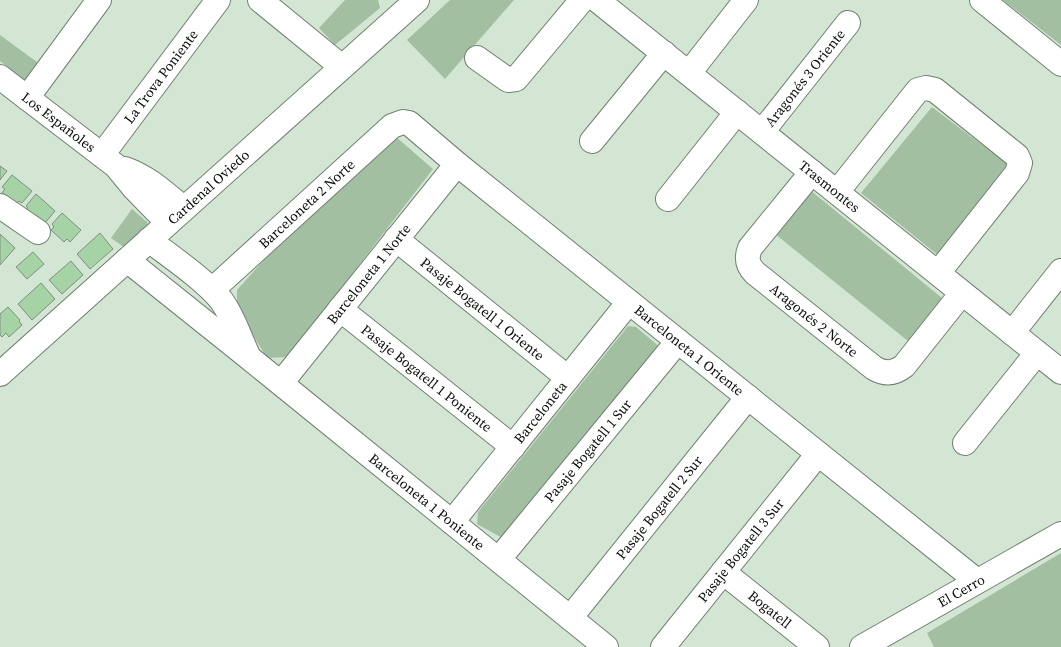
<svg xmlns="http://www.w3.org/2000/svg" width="1061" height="647" font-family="'Source Serif 4',serif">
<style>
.green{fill:#a2bfa2}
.building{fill:#a5d3a5;stroke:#7e8f7e}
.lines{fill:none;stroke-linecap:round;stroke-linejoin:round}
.minor-casing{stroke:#708170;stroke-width:26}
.minor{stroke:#fff;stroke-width:24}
.labels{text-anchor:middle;stroke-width:4;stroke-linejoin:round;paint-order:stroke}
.street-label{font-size:14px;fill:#090f09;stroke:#fff}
</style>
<rect width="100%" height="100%" fill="#d3e6d3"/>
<!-- green -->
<g class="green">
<polygon points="345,0 378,0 380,8 335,45 319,28"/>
<polygon points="450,0 514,0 445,79 407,40"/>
<polygon points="1003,0 1061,0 1061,45"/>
<polygon points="0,35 41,65 30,80 24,80 0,61"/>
<polygon points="932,107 1011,167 939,256 861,193"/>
<polygon points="395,136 433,169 288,357 267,358 237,309 237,290 263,261"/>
<polygon points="810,190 942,298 908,341 775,234"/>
<polygon points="132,209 147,222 151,235 131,252 111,238"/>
<polygon points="628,326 636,327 661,348 504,539 477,524 478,512"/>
<polygon points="1061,553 1061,647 934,647 927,633"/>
</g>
<!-- building -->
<g class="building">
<polygon points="0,166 7,171 0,180"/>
<polygon points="12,175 32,191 22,203 19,201 16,204 2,193 5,189 2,187"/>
<polygon points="36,194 55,211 45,223 42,220 39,223 26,212 28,208 26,206"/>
<polygon points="62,213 81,230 70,242 67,239 64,242 51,230 54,227 52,224"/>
<polygon points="100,233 113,249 90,269 77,254"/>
<polygon points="0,234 15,248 0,265"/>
<polygon points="33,252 44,264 27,279 16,267"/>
<polygon points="71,261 83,275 62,294 49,280"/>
<polygon points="41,283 55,299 32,320 18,304"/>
<polygon points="8,307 20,320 19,321 22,325 9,337 6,333 2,337 0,335 0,314"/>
</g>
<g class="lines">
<!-- minor casing -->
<g class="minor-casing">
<g id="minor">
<polyline points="260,0 342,67"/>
<path id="s1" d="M597 0 1061 372"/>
<polyline points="982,0 1061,64"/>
<polyline points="477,58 508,80 516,79 582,0"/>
<polyline points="689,73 746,0"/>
<path id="s2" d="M0 77 116 166 134 188 168 223"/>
<polyline points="27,98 99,0"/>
<path id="s3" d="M762 132 848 23"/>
<polyline points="592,141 664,53"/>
<path id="s4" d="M102 155 218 0"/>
<path d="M125 169C148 177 165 193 184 209"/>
<path id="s5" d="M812 172 750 248C746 258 747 265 755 273L874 368C884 374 894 374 904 366L962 293"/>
<polyline points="837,192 918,90 926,88 935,90 1017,156 1020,163 1017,173 938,273"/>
<polyline points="668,199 737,112"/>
<polyline points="0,206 38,232"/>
<path id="s6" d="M396 239 568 378"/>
<path d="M149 240C171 257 205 280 221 300 233 316 239 336 247 353"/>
<path id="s7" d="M127 260 247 356 606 647"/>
<path id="s8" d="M212 290 392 126 403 122 409 123 457 164 977 581"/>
<path id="s9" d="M340 309 513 447"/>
<polyline points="1012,333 1061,271"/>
<path id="s10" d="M0 374 417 0"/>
<path id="s11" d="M281 383 457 164"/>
<polyline points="965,443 1037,353"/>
<path id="s12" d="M452 522 629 302"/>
<path id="s13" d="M499 559 678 341"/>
<path id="s14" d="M723 572 817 647"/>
<path id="s15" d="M570 618 748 397"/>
<path id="s16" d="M663 647 818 454"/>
<path id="s17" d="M862 647 1061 534"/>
</g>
</g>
<!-- minor -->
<use href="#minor" class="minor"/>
</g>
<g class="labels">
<!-- street labels -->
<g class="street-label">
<text dy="5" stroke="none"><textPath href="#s4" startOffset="98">La Trova Poniente</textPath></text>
<text dy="5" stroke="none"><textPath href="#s3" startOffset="69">Aragonés 3 Oriente</textPath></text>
<text dy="5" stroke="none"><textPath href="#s2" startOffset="74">Los Españoles</textPath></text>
<text dy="5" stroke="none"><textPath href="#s1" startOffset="298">Trasmontes</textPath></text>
<text dy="5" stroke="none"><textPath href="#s10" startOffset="280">Cardenal Oviedo</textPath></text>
<text dy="5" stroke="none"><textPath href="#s8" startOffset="128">Barceloneta 2 Norte</textPath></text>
<text dy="5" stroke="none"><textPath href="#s11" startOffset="140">Barceloneta 1 Norte</textPath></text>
<text dy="5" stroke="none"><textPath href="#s6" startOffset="111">Pasaje Bogatell 1 Oriente</textPath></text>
<text dy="5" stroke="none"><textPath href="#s5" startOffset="201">Aragonés 2 Norte</textPath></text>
<text dy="5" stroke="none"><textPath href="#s8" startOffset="622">Barceloneta 1 Oriente</textPath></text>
<text dy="5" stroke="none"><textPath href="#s9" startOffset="111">Pasaje Bogatell 1 Poniente</textPath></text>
<text dy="5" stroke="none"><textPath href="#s12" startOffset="141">Barceloneta</textPath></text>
<text dy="5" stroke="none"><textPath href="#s13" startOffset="140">Pasaje Bogatell 1 Sur</textPath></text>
<text dy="5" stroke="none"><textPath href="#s7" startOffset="385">Barceloneta 1 Poniente</textPath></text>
<text dy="5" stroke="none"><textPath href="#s15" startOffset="142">Pasaje Bogatell 2 Sur</textPath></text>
<text dy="5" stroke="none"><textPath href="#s16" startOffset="124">Pasaje Bogatell 3 Sur</textPath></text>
<text dy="5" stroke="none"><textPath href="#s17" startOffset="114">El Cerro</textPath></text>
<text dy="5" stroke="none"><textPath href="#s14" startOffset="60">Bogatell</textPath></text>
</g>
</g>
</svg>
